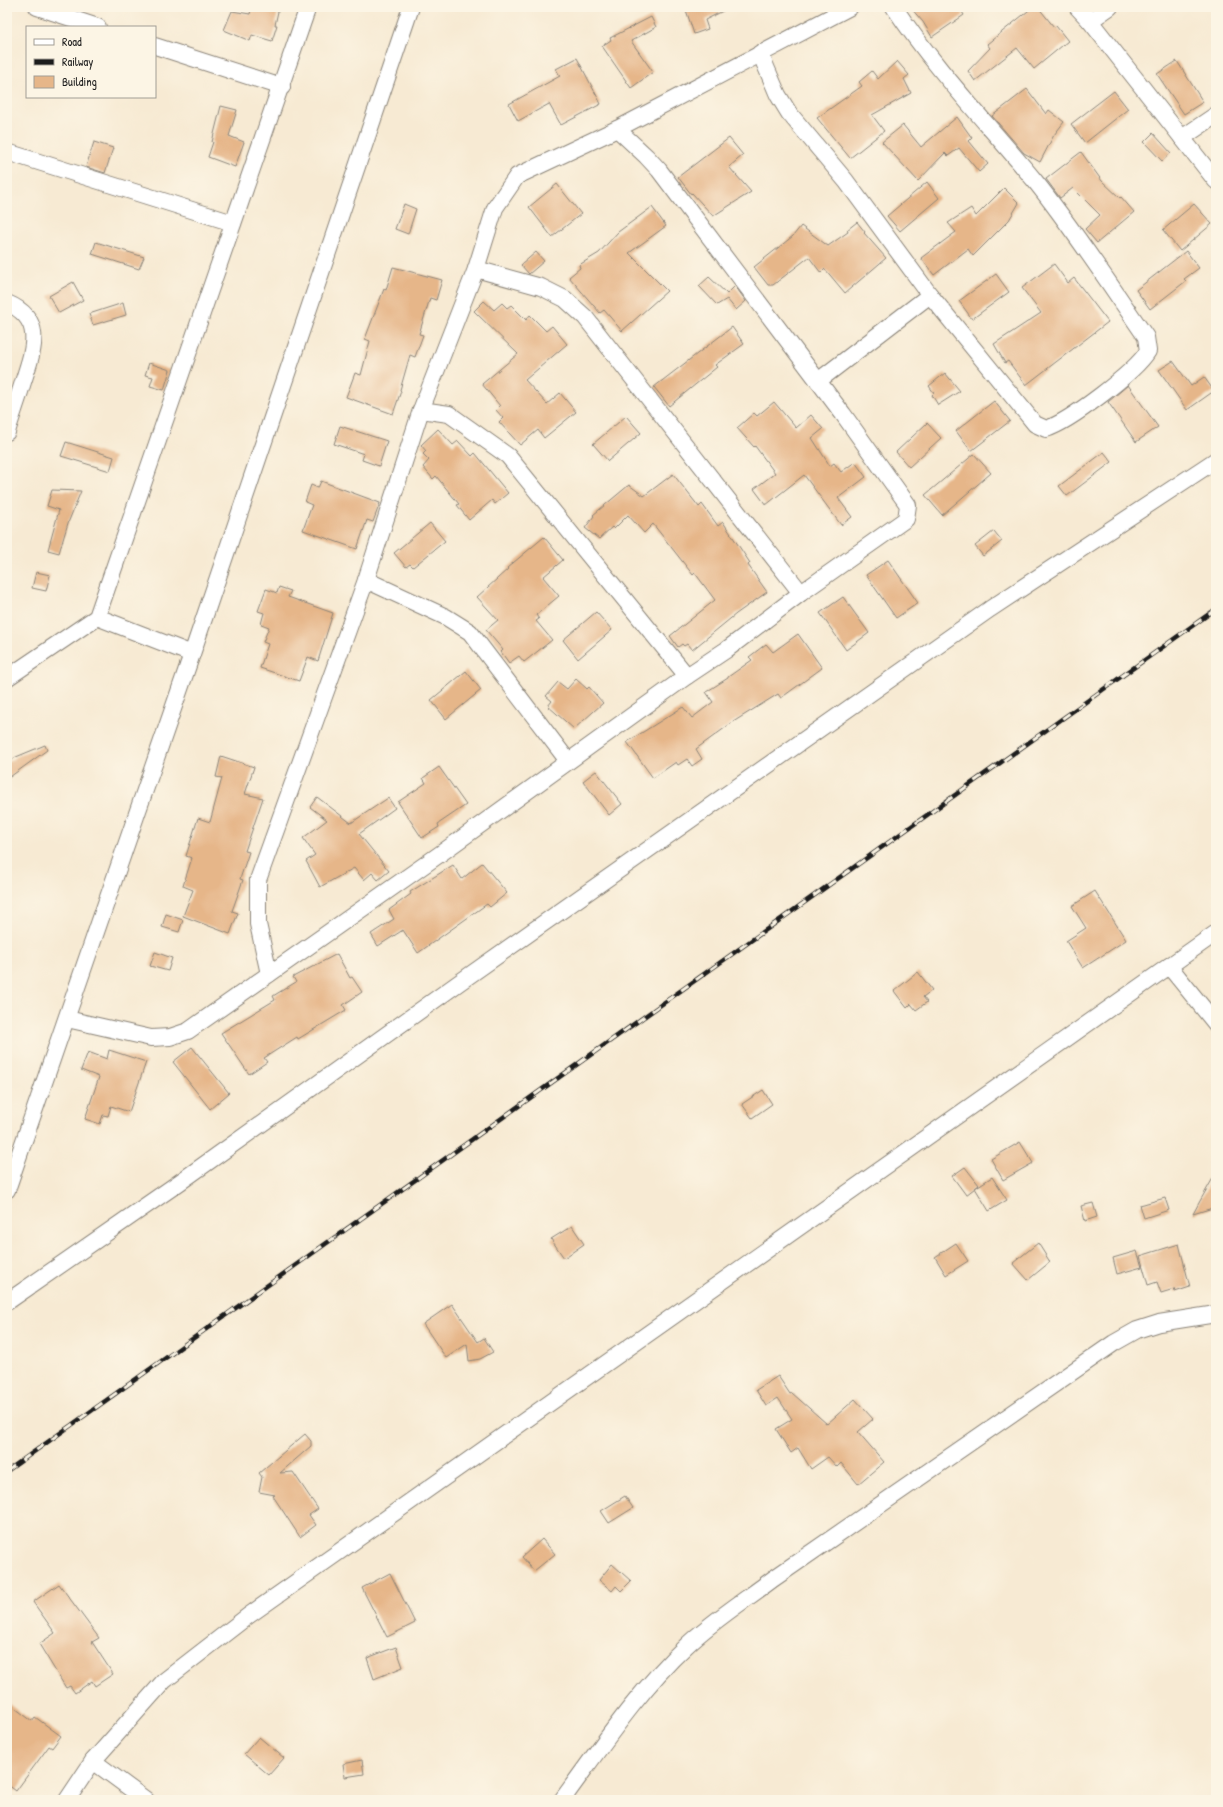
<svg xmlns="http://www.w3.org/2000/svg" width="1223" height="1807" font-family="'Patrick Hand',sans-serif">
<style>
.building{fill:#e6b689}
.lines{fill:none;stroke-linecap:round;stroke-linejoin:round}
.minor-casing{stroke:#8a8378;stroke-width:18}
.minor{stroke:#fff;stroke-width:16}
.rail-casing{stroke:#1c1c1c;stroke-width:4.5}
.rail{stroke:#fcf5e5;stroke-width:3;stroke-dasharray:9;stroke-linecap:butt}
</style>
<rect width="100%" height="100%" fill="#fcf5e5"/>
<filter id="ink" filterUnits="userSpaceOnUse"><feTurbulence type="fractalNoise" baseFrequency=".025" numOctaves="2"/><feDisplacementMap in="SourceGraphic" scale="8" xChannelSelector="R" yChannelSelector="G"/><feConvolveMatrix kernelMatrix="1 2 1 2 8 2 1 2 1" color-interpolation-filters="sRGB"/></filter>
<filter id="wash" filterUnits="userSpaceOnUse"><feTurbulence type="fractalNoise" baseFrequency=".012" numOctaves="4" result="noise"/><feDisplacementMap in="SourceGraphic" scale="16" xChannelSelector="R" yChannelSelector="G"/><feGaussianBlur stdDeviation="0.9" result="paint"/><feColorMatrix in="noise" values="0 0 0 0 0 0 0 0 0 0 0 0 0 0 0 0 0 1.4 0 .05"/><feComposite in="paint" operator="in"/></filter>
<g filter="url(#wash)">
<rect width="100%" height="100%" fill="#f7ead3"/>
<g id="blocks">
<!-- building -->
<g class="building">
<polygon points="252,7 279,7 275,25 277,25 272,41 252,35 250,41 224,30 232,11 250,14"/>
<polygon points="685,7 731,7 705,20 708,29 694,34"/>
<polygon points="910,7 959,7 964,15 932,37 923,22"/>
<polygon points="1033,7 1038,7 1054,27 1056,26 1068,41 1034,69 1017,48 975,81 968,71 990,48 987,44"/>
<polygon points="651,17 656,27 631,41 653,72 631,88 602,46 611,40 610,38"/>
<polygon points="577,58 601,104 561,125 549,104 518,121 509,104 560,76 556,69"/>
<polygon points="897,61 909,75 904,79 911,93 872,115 884,131 850,158 817,118 862,86 859,82 872,71 878,79"/>
<polygon points="1177,61 1203,102 1184,114 1157,74"/>
<polygon points="1027,89 1046,114 1049,110 1064,122 1054,135 1040,162 1024,153 992,116"/>
<polygon points="1114,91 1128,109 1085,143 1071,124"/>
<polygon points="221,106 237,110 229,136 244,142 235,167 208,157 213,142 212,142"/>
<polygon points="957,117 972,138 969,141 988,164 979,172 959,148 948,156 945,153 918,181 882,142 903,125 921,147"/>
<polygon points="1153,133 1171,153 1162,161 1144,142"/>
<polygon points="729,138 743,155 729,167 751,192 713,216 692,193 691,194 678,177"/>
<polygon points="94,142 113,148 105,173 86,167"/>
<polygon points="1081,152 1102,181 1120,198 1121,197 1134,212 1097,243 1085,229 1100,215 1073,188 1060,198 1046,179"/>
<polygon points="927,182 939,198 900,231 887,216"/>
<polygon points="557,184 581,214 552,237 529,207"/>
<polygon points="1004,188 1019,203 1009,220 973,256 968,249 934,275 921,258 956,232 948,223 971,208 976,216"/>
<polygon points="404,204 416,209 408,234 395,229"/>
<polygon points="1194,204 1212,224 1180,251 1163,230"/>
<polygon points="652,207 666,226 629,253 667,291 622,331 604,310 600,313 569,277 580,268 579,265 599,253 618,232"/>
<polygon points="857,222 865,232 864,233 886,258 845,293 825,269 821,273 809,257 773,285 768,285 754,267 793,236 801,226 828,246 848,232 847,230"/>
<polygon points="96,242 144,257 139,269 92,254"/>
<polygon points="1186,251 1199,268 1184,279 1186,281 1150,309 1136,290"/>
<polygon points="536,252 544,261 529,274 521,265"/>
<polygon points="1054,264 1068,283 1074,278 1108,322 1026,385 1008,361 1005,363 994,344 1041,313 1022,288"/>
<polygon points="393,267 442,280 436,300 430,298 419,334 423,335 415,357 410,355 400,390 401,391 393,414 346,397 355,373 361,375 370,341 365,339 384,289 386,290"/>
<polygon points="996,274 1009,292 972,319 959,301"/>
<polygon points="709,277 727,294 735,286 746,301 736,310 727,299 717,305 699,286"/>
<polygon points="73,282 83,300 59,313 49,296"/>
<polygon points="484,301 494,310 502,303 507,308 511,305 526,320 530,315 546,331 552,326 567,344 525,380 547,404 560,393 576,412 544,438 538,430 520,445 499,422 503,418 496,410 500,406 482,384 518,354 474,311"/>
<polygon points="123,303 126,315 93,325 89,314"/>
<polygon points="732,327 744,344 715,365 717,367 669,406 654,387"/>
<polygon points="1173,361 1191,386 1204,377 1214,391 1187,410 1159,370"/>
<polygon points="149,363 170,370 164,390 150,386 153,377 145,375"/>
<polygon points="945,373 960,391 938,405 932,395 934,393 929,386"/>
<polygon points="1128,385 1158,427 1136,442 1108,402"/>
<polygon points="994,401 1010,421 971,451 956,431"/>
<polygon points="774,402 796,428 811,415 823,429 812,438 830,466 834,463 841,472 855,462 866,477 838,498 852,517 841,525 804,475 766,505 754,489 775,473 755,446 754,447 737,428 754,413 757,416"/>
<polygon points="626,416 641,433 608,461 593,444"/>
<polygon points="927,423 941,438 909,467 896,452"/>
<polygon points="340,426 387,441 379,466 362,460 364,454 334,444"/>
<polygon points="438,429 453,445 458,441 472,456 475,453 508,493 495,504 492,500 469,520 457,505 459,504 436,476 433,479 423,467 429,460 423,454 426,451 421,445"/>
<polygon points="66,442 114,457 110,471 61,456"/>
<polygon points="1104,452 1112,462 1067,496 1059,486"/>
<polygon points="974,454 991,473 942,515 925,495"/>
<polygon points="673,474 699,507 702,504 718,526 723,522 750,563 748,565 767,592 736,614 692,650 687,644 684,646 682,644 678,647 670,636 715,600 695,573 693,575 653,524 644,533 628,515 614,529 612,527 599,539 585,528 594,516 593,515 629,485 644,496"/>
<polygon points="321,481 380,503 373,522 367,520 357,549 303,530 312,505 305,502 311,485 318,488"/>
<polygon points="52,490 81,491 68,523 59,553 48,550 59,510 47,506"/>
<polygon points="430,523 445,541 413,567 410,564 406,567 394,553"/>
<polygon points="994,531 1002,541 983,556 975,546"/>
<polygon points="544,537 563,560 543,577 559,596 536,615 539,619 536,621 552,640 524,662 519,656 509,663 501,652 503,650 486,630 498,620 477,597 508,569 507,568"/>
<polygon points="888,560 918,603 896,618 866,575"/>
<polygon points="36,572 50,575 46,591 32,588"/>
<polygon points="279,587 291,591 288,597 333,613 318,661 308,657 299,681 260,668 268,644 263,642 269,627 261,624 264,613 258,611 266,589 277,593"/>
<polygon points="843,597 869,633 846,650 820,613"/>
<polygon points="596,612 612,630 578,659 563,640"/>
<polygon points="798,634 822,668 781,698 778,694 733,722 696,749 702,759 692,766 687,759 678,765 676,762 653,778 627,742 683,707 692,718 713,702 706,692 728,678 728,677 752,660 749,657 766,644 773,652"/>
<polygon points="466,671 481,690 446,719 431,700"/>
<polygon points="576,679 587,689 589,687 603,703 574,729 548,706 552,701 546,696 558,682 567,689"/>
<polygon points="45,745 47,750 7,779 7,763 16,757"/>
<polygon points="221,756 254,767 245,794 263,798 245,851 249,852 240,879 243,880 232,911 238,913 230,934 183,916 193,890 183,886 192,858 186,856 198,818 210,822 222,778 216,777"/>
<polygon points="439,767 466,805 438,824 439,827 422,838 398,802 426,783 423,778"/>
<polygon points="596,771 622,804 609,815 583,781"/>
<polygon points="317,797 351,823 388,798 395,808 359,834 389,871 378,880 372,873 364,880 354,868 320,887 306,861 315,855 303,838 327,820 310,807"/>
<polygon points="482,863 507,893 490,907 487,904 418,953 403,930 378,946 371,934 394,919 389,910 411,894 410,892 453,865 462,879"/>
<polygon points="1095,891 1126,940 1083,968 1066,941 1086,928 1072,906"/>
<polygon points="166,914 183,920 179,932 162,927"/>
<polygon points="155,952 172,958 168,971 150,966"/>
<polygon points="337,954 350,978 352,977 362,992 343,1005 346,1010 298,1039 297,1037 264,1058 267,1062 249,1074 221,1033 275,1000 273,996 296,982 293,977"/>
<polygon points="918,972 932,990 923,997 927,1002 916,1010 911,1004 907,1008 894,991"/>
<polygon points="192,1047 229,1093 210,1109 173,1062"/>
<polygon points="109,1050 146,1062 129,1112 111,1106 108,1116 103,1115 100,1124 85,1119 99,1077 81,1070 88,1052 107,1059"/>
<polygon points="763,1090 772,1104 752,1118 742,1104"/>
<polygon points="1020,1142 1033,1163 1003,1180 991,1159"/>
<polygon points="965,1167 979,1185 966,1195 952,1176"/>
<polygon points="1216,1173 1216,1207 1193,1214 1200,1201"/>
<polygon points="992,1177 1007,1200 989,1211 975,1188"/>
<polygon points="1165,1198 1169,1210 1144,1218 1140,1205"/>
<polygon points="1093,1203 1097,1217 1085,1221 1081,1206"/>
<polygon points="572,1226 584,1244 564,1258 551,1239"/>
<polygon points="956,1243 968,1261 946,1275 935,1257"/>
<polygon points="1038,1243 1050,1262 1028,1280 1013,1263"/>
<polygon points="1179,1244 1190,1287 1175,1292 1174,1289 1161,1293 1157,1282 1148,1285 1140,1256"/>
<polygon points="1137,1251 1142,1267 1117,1274 1113,1258"/>
<polygon points="452,1304 478,1342 484,1338 493,1352 480,1359 469,1361 467,1344 446,1358 423,1324"/>
<polygon points="778,1376 790,1394 792,1393 827,1424 855,1399 873,1419 858,1432 884,1462 858,1484 841,1463 837,1467 828,1457 811,1469 798,1448 791,1453 776,1429 792,1419 778,1398 766,1406 756,1390"/>
<polygon points="305,1434 311,1441 311,1446 280,1473 293,1472 318,1509 309,1515 316,1525 300,1537 273,1496 275,1495 259,1492 262,1477 259,1473"/>
<polygon points="625,1496 633,1508 609,1523 601,1511"/>
<polygon points="542,1539 555,1554 534,1571 522,1557"/>
<polygon points="612,1564 631,1581 621,1591 616,1586 612,1591 599,1580"/>
<polygon points="390,1573 415,1623 387,1637 362,1588"/>
<polygon points="59,1584 99,1638 92,1642 113,1674 95,1686 92,1681 75,1693 70,1686 66,1688 39,1644 55,1633 33,1602"/>
<polygon points="396,1647 403,1667 374,1679 367,1658"/>
<polygon points="7,1702 32,1721 35,1717 61,1736 52,1748 49,1746 16,1791 7,1784"/>
<polygon points="259,1737 284,1758 269,1775 244,1754"/>
<polygon points="362,1760 364,1774 345,1777 343,1764"/>
</g>
</g>
</g>
<g filter="url(#ink)">
<use href="#blocks" fill-opacity="0" stroke="#8a8378" stroke-width="1"/>
<g class="lines">
<!-- minor casing -->
<g class="minor-casing">
<g id="minor">
<polyline points="37,7 98,27"/>
<path d="M894 7C935 69 988 124 1035 181 1075 231 1110 285 1146 337L1148 351C1135 372 1069 422 1046 429L1035 424 930 295"/>
<polyline points="1077,7 1090,21 1216,181"/>
<polyline points="1090,21 1110,7"/>
<polyline points="155,46 282,87"/>
<polyline points="760,53 778,95 789,113 846,181 930,295 818,381"/>
<polyline points="1182,138 1216,115"/>
<polyline points="7,152 233,223"/>
<polyline points="476,269 541,287 565,299 585,317 801,593"/>
<path d="M7 303C46 319 33 351 23 382 18 399 12 415 7 432"/>
<polyline points="421,410 449,414 508,456 687,676"/>
<polyline points="366,580 446,617 470,632 568,761"/>
<polyline points="97,617 192,654"/>
<polyline points="7,678 97,617 308,7"/>
<polyline points="1169,966 1216,1024"/>
<polyline points="269,974 258,924 258,880 366,580 421,410 476,269 495,208 517,176 617,129 850,7"/>
<polyline points="67,1019 151,1038 170,1037 188,1031 440,854 687,676 726,650 801,593 906,519 908,505 843,414 659,170 646,156 617,129"/>
<polyline points="7,1190 192,654 411,7"/>
<polyline points="7,1302 180,1182 460,982 990,609 1216,460"/>
<polyline points="93,1761 146,1800"/>
<polyline points="67,1800 93,1761 164,1681 248,1616 1216,933"/>
<path d="M562 1800C601 1747 638 1691 686 1646 712 1621 744 1601 773 1579L1114 1343 1137 1330 1159 1323 1216 1314"/>
</g>
</g>
<!-- minor -->
<use href="#minor" class="minor"/>
<!-- rail casing -->
<g class="rail-casing">
<polyline id="rail" points="7,1471 1216,609"/>
</g>
<!-- rail -->
<use href="#rail" class="rail"/>
</g>
</g>
<!-- margin -->
<rect width="1223" height="1807" fill="none" stroke="#fcf5e5" stroke-width="24"/>
<!-- legend -->
<rect x="26" y="26" width="130" height="72" fill="#fcf5e5" stroke="#a29e95"/>
<rect x="34" y="39" width="20" height="6" fill="#ffffff" stroke="#a29e95"/>
<text x="62" y="46" font-size="12" fill="#1c1c1c">Road</text>
<rect x="34" y="59" width="20" height="6" fill="#1c1c1c" stroke="#a29e95"/>
<text x="62" y="66" font-size="12" fill="#1c1c1c">Railway</text>
<rect x="34" y="76" width="20" height="12" fill="#e6b689" stroke="#a29e95"/>
<text x="62" y="86" font-size="12" fill="#1c1c1c">Building</text>
</svg>
